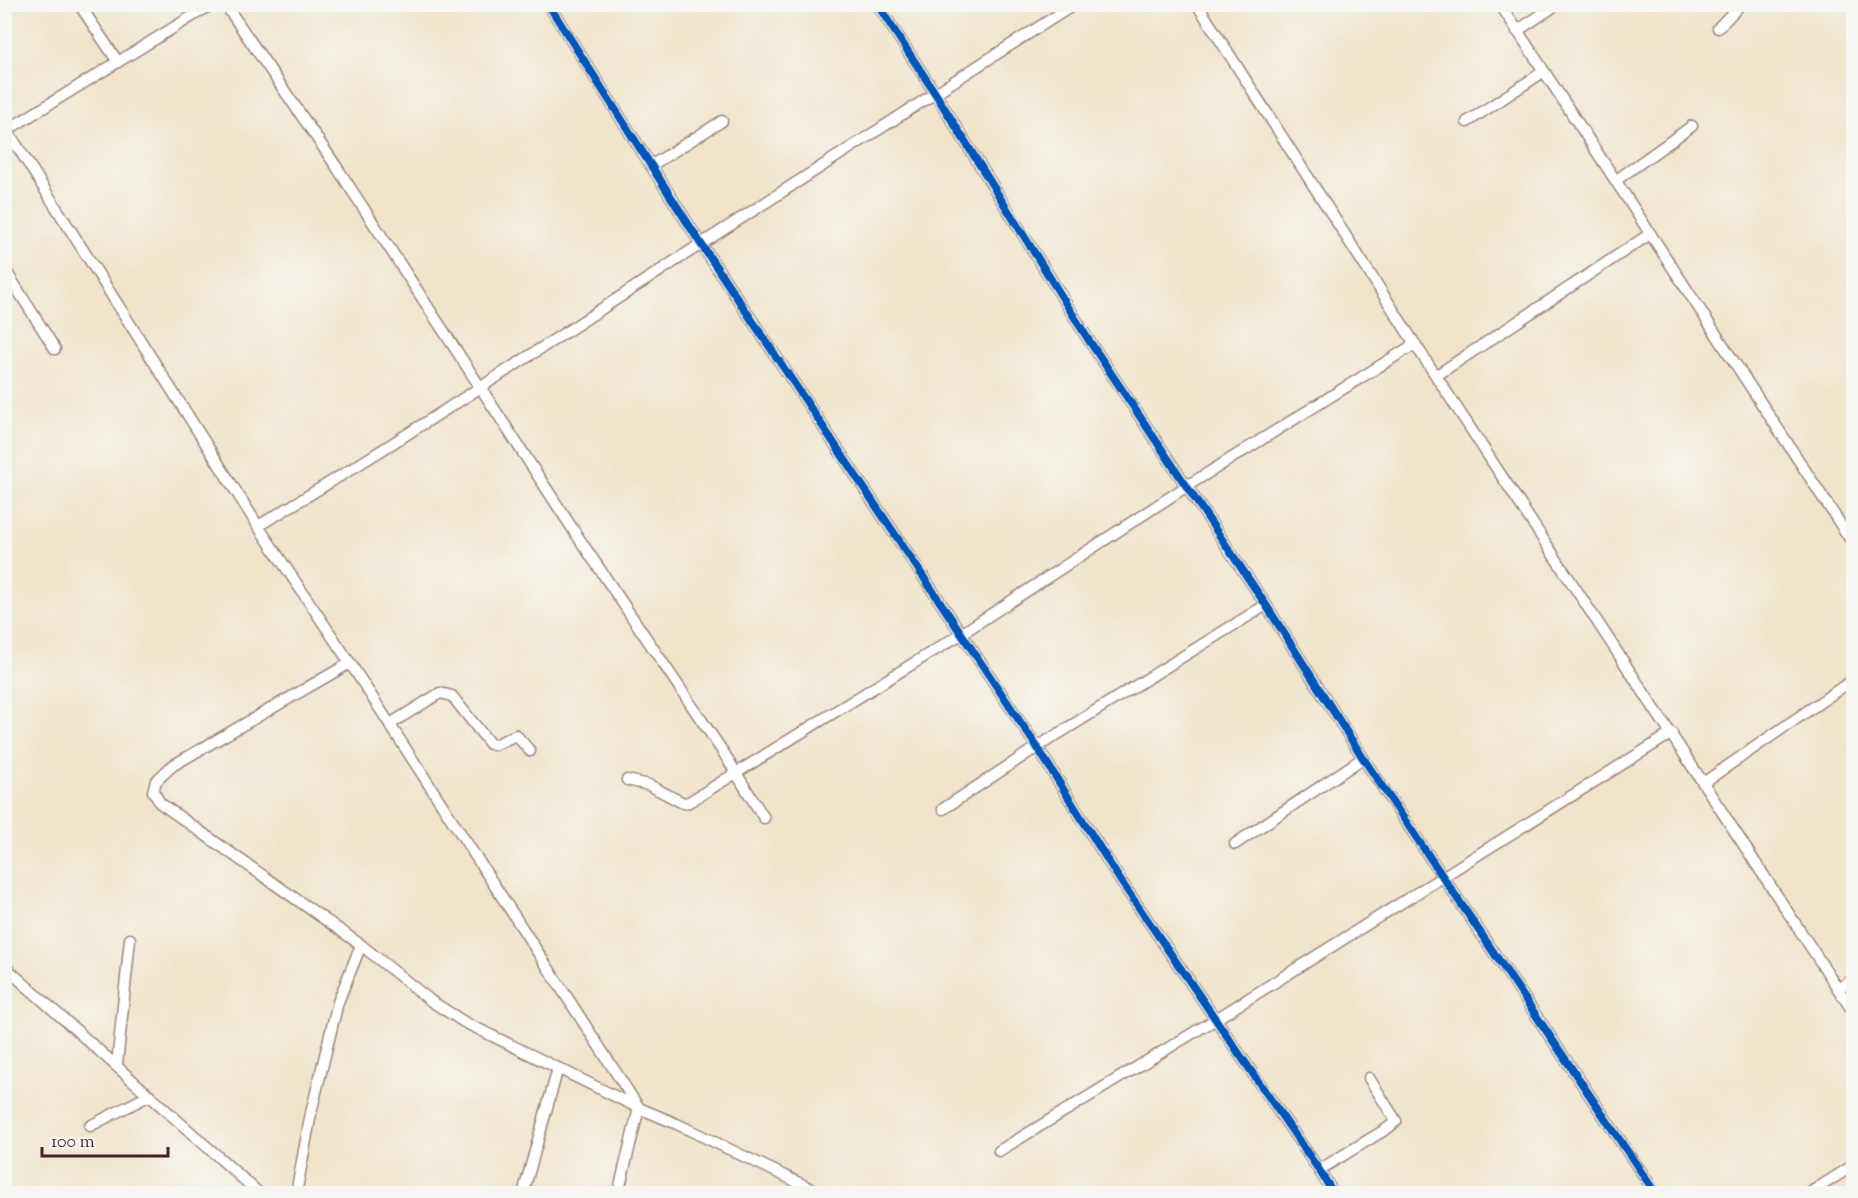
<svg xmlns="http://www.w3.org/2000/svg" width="1858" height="1198" font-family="'Sorts Mill Goudy',serif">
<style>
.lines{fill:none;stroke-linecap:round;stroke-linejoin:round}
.minor-casing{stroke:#9d827a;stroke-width:13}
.minor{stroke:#fff;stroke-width:10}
.cycleway-casing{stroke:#f6f6f2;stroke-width:11}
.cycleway{stroke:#0057b8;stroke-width:8}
</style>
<rect width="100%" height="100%" fill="#f6f6f2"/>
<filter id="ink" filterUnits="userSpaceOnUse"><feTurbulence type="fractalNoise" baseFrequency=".0167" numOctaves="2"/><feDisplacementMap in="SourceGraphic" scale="12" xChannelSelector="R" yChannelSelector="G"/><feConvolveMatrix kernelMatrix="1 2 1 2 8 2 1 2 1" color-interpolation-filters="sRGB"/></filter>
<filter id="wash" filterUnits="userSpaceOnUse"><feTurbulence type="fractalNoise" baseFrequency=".008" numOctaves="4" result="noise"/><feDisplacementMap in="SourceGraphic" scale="24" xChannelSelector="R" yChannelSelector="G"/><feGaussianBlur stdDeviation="1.35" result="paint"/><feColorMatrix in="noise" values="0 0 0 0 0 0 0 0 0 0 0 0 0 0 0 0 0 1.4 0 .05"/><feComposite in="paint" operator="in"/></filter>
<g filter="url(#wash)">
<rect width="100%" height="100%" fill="#f0e4ca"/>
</g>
<g filter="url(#ink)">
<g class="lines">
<!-- minor casing -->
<g class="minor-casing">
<g id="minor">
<polyline points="79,4 118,62"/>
<polyline points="225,4 336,166 576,534 723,752 764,818"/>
<polyline points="548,4 701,244 1037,747 1120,880 1319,1170 1334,1194"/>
<polyline points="877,4 935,93 1088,339 1266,605 1363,758 1656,1194"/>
<polyline points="1197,4 1415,344 1854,1013"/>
<polyline points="1500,4 1854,545"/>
<polyline points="1853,4 1854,5"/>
<polyline points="1718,28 1741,4"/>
<polyline points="1517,31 1553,7 1552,4"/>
<polyline points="1467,122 1543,72"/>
<polyline points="7,130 258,526 350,663 639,1108 618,1194"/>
<polyline points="4,132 212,4"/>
<polyline points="652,165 722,121"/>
<polyline points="1615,181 1692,126"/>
<polyline points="4,268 55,349"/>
<polyline points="1437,375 1650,234"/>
<path d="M258 526C407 437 552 341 698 246 823 165 949 84 1075 4"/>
<polyline points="350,663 172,766 156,781 153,791 160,803 361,945 431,1001 464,1022 639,1108 677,1124 822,1194"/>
<polyline points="390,724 440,693 452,696 490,744 494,745 516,735 530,751"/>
<polyline points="627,780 649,785 683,803 689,802 961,634 1187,486 1415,344"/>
<polyline points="1703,783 1854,679"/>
<polyline points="943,809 1037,747 1266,605"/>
<polyline points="1235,844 1363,758"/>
<polyline points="4,966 260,1194"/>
<polyline points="1838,989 1854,978"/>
<polyline points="117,1064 130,939"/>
<polyline points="90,1126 150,1095"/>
<polyline points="999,1151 1216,1019 1672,733"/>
<polyline points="1319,1170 1388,1128 1396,1121 1369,1078"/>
<polyline points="296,1194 311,1113 338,1002 361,945"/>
<polyline points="523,1194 558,1068"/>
<polyline points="1808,1194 1854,1165"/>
</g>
</g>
<!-- minor -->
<use href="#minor" class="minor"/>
<!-- cycleway casing -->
<g class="cycleway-casing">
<g id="cycleway">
<polyline points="548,4 701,244 1037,747 1120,880 1319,1170 1334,1194"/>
<polyline points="877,4 935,93 1088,339 1266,605 1363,758 1656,1194"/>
</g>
</g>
<!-- cycleway -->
<use href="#cycleway" class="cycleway"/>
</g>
</g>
<!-- margin -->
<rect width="1858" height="1198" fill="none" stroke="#f6f6f2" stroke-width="24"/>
<!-- scale -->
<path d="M42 1147v9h126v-9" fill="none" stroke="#4a1f2b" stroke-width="3"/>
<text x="51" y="1147" font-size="18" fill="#4a1f2b" stroke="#f6f6f2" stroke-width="4.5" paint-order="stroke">100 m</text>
</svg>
